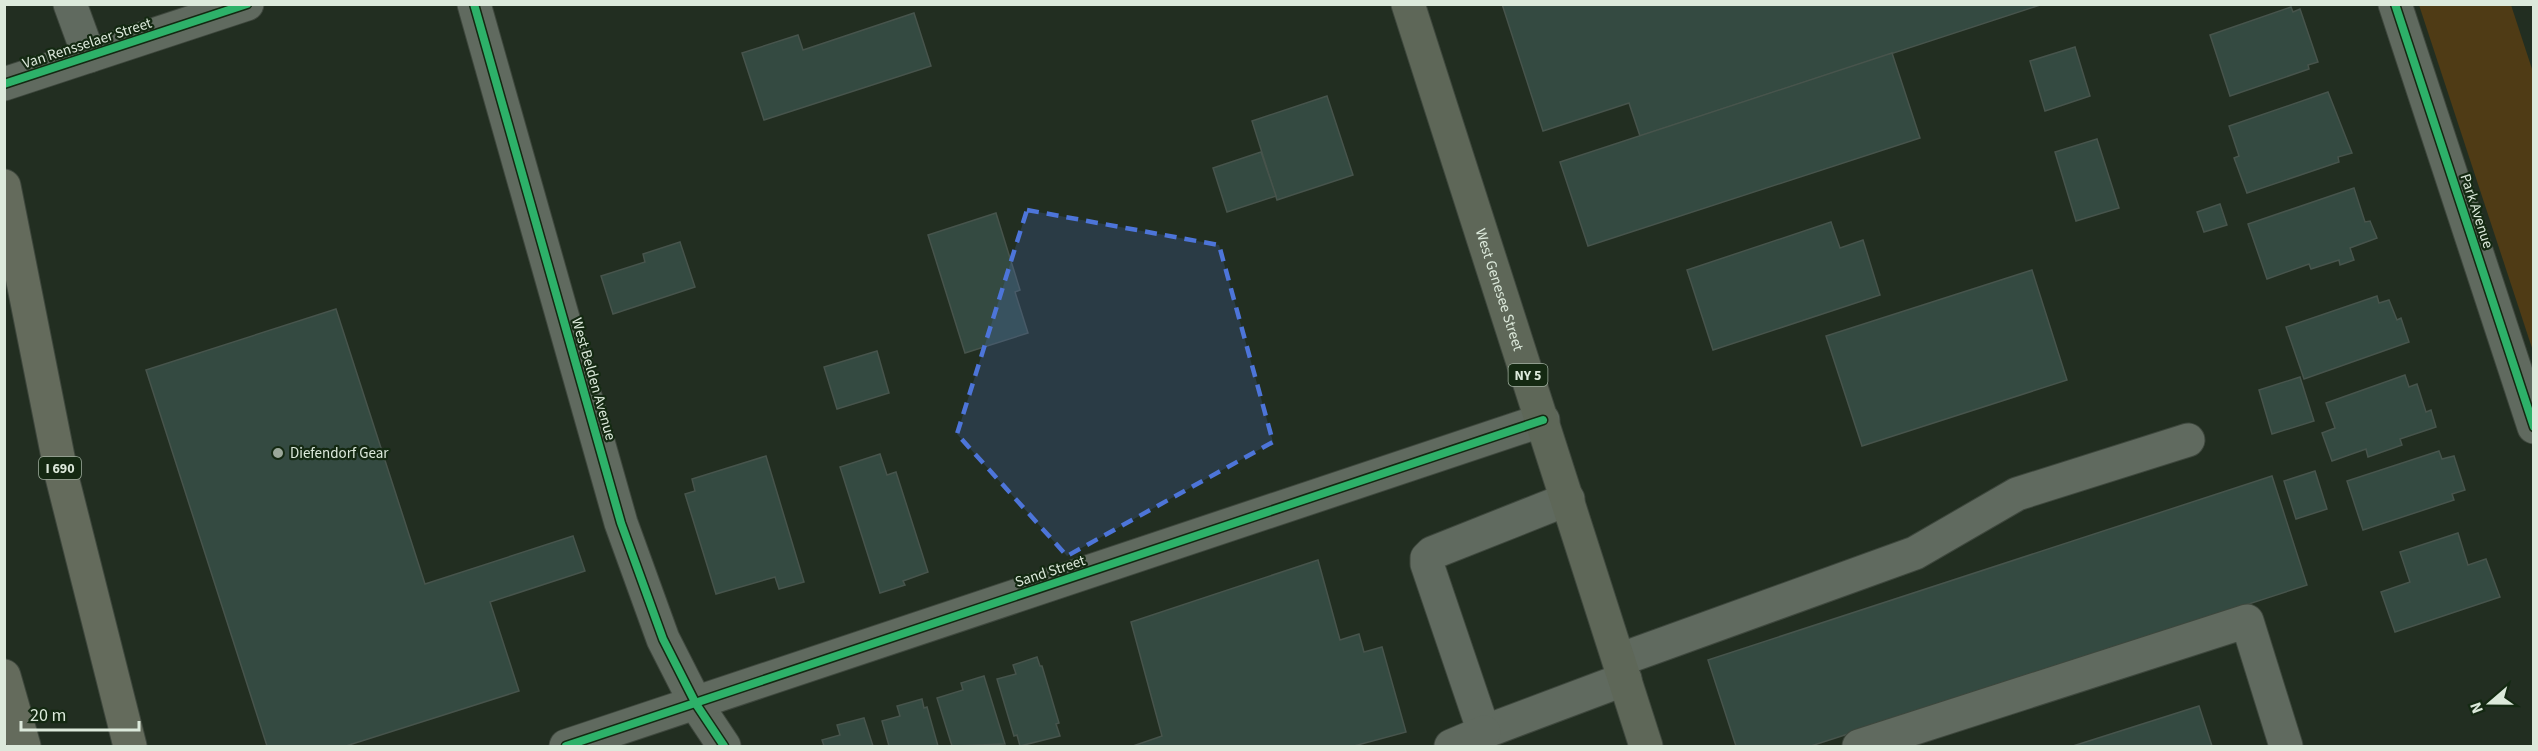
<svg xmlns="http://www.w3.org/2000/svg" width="2538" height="751" font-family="'Source Sans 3',sans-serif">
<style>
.green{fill:#4f3b15}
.building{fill:#344a41;stroke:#47544c;stroke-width:1.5}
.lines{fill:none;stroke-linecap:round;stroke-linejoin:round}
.minor-casing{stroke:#3e473d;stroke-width:35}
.major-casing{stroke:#3e473d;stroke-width:35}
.highway-casing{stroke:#3e473d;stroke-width:35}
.minor{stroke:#606a5f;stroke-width:33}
.major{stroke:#5e6758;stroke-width:33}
.highway{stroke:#646b5c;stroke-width:33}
.cycleway-casing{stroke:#142912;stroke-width:11}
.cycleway{stroke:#2db169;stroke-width:8}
.marked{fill:#4d75d9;fill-opacity:0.2;stroke:#4d75d9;stroke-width:4.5;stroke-dasharray:12 8;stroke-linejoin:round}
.poi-dot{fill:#9ba89a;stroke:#142912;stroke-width:2}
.labels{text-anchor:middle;stroke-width:4.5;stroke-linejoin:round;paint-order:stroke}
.shield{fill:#142912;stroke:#a0af9f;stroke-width:1.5}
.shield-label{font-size:14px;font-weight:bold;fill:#dce9db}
.street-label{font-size:15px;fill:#dce9db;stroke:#142912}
.poi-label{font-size:15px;fill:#dce9db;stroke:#142912;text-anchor:start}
</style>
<rect width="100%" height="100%" fill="#222e21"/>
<!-- green -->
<polygon class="green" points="2419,5 2511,5 2533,72 2533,351"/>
<!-- building -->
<g class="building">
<polygon points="1502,4 2043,4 1640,136 1629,103 1543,131"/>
<polygon points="2291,7 2293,12 2300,9 2318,62 2308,65 2309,69 2230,96 2210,35"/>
<polygon points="914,13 931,66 764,120 742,53 798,35 803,50"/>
<polygon points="2075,47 2090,96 2045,111 2030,61"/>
<polygon points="1892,53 1920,138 1588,246 1560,162"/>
<polygon points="2328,92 2352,153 2338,157 2339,162 2247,193 2234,158 2239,156 2229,126"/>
<polygon points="1327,96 1353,175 1277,200 1252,121"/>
<polygon points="2097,139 2119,208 2076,221 2055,152"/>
<polygon points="1261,152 1276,196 1227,212 1213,168"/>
<polygon points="2354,188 2365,222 2370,221 2377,238 2350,248 2354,260 2340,265 2339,260 2311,269 2309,264 2267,279 2248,224"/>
<polygon points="2220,204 2227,225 2204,232 2197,212"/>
<polygon points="996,213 1020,290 1015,292 1028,333 965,353 928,235"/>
<polygon points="1831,222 1840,248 1863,240 1880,295 1713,350 1687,270"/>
<polygon points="680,242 695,287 613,314 601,276 645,262 643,254"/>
<polygon points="2032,270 2067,380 1862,446 1826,336"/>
<polygon points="2377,296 2379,303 2389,300 2397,320 2401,318 2409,342 2304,379 2286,327"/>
<polygon points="336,309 425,584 573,536 585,571 490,602 519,691 346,746 267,746 146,370"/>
<polygon points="877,351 889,393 837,409 824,367"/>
<polygon points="2405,375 2409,387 2417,384 2426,412 2431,410 2436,427 2400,439 2402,445 2368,457 2366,449 2332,461 2322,433 2335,428 2326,403"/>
<polygon points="2300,377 2314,421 2272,434 2259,390"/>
<polygon points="2439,451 2442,459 2454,456 2465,490 2452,494 2454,500 2363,530 2347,481"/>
<polygon points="880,454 887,475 896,472 928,572 903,581 905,585 880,593 840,467"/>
<polygon points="766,456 804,582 779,589 775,577 716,594 685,494 695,491 692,479"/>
<polygon points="2315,471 2327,509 2296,519 2284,481"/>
<polygon points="2272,476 2307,585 1811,746 1736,746 1708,660"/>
<polygon points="2458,533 2468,565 2486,559 2500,597 2395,632 2381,592 2410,582 2400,552"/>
<polygon points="1318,560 1340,640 1359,634 1364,652 1382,647 1406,732 1354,746 1133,746 1162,736 1131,622"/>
<polygon points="1037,657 1040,666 1042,666 1059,723 1056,724 1060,736 1020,746 1017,735 1014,736 997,679 1016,674 1013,665"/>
<polygon points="984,676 1005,744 952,746 937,698 963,690 961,683"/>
<polygon points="922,699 924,708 927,707 938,746 889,746 882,721 900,716 897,706"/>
<polygon points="2199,706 2212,746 2073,746"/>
<polygon points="864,718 873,746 824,746 822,740 840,735 837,725"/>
</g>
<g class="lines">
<!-- minor casing -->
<g class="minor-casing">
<g id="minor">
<polyline points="70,4 89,56"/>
<polyline points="474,4 621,523 663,639 696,704 724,746"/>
<polyline points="2395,4 2534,427"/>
<polyline points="4,84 247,4"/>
<polyline points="1568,499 1432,553 1427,558 1427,564 1484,732 1625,679"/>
<polyline points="1619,660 1915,553 2017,494 2188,440"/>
<polyline points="566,746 1543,420"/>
<polyline points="1451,746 1484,732"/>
<polyline points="1859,746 2247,621 2286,746"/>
</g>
</g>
<!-- major casing -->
<g class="major-casing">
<g id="major">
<path id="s1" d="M1408 4 1646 746"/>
</g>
</g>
<!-- highway casing -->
<g class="highway-casing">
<g id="highway">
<polyline points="4,186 62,477 130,746"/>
<polyline points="4,676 24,746"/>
</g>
</g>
<!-- minor -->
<use href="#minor" class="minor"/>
<!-- major -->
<use href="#major" class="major"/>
<!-- highway -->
<use href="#highway" class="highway"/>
<!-- cycleway casing -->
<g class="cycleway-casing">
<g id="cycleway">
<polyline points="474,4 621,523 663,639 696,704 724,746"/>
<polyline points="2395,4 2534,427"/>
<polyline points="4,84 247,4"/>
<polyline points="566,746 1543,420"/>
</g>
</g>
<!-- cycleway -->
<use href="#cycleway" class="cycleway"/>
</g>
<!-- marked area -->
<path class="marked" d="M1027 210 1219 245 1273 442 1067 556 957 434Z"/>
<!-- markers -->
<circle class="poi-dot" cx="278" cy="453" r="6"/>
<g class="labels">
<!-- shield labels -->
<g class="shield">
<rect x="1508.5" y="364" width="39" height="22" rx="4.5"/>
<rect x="39" y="457" width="42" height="22" rx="4.5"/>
</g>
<g class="shield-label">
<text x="1528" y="380">NY 5</text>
<text x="60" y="473">I 690</text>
</g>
<!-- street labels -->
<g class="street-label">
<text transform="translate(87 43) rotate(-18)" y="5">Van Rensselaer Street</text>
<text transform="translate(2477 211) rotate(72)" y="5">Park Avenue</text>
<text dy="5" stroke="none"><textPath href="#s1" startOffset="300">West Genesee Street</textPath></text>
<text transform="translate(594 379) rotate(74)" y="5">West Belden Avenue</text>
<text transform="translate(1050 571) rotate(-18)" y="5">Sand Street</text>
</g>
<!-- poi labels -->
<g class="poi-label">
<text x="290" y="458">Diefendorf Gear</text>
</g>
</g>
<!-- border -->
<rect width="2538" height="751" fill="none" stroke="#dce9db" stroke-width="12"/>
<!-- north arrow -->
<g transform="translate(2490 703) rotate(250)" stroke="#142912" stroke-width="4.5" paint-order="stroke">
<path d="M0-4.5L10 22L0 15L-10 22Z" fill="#dce9db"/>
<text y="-9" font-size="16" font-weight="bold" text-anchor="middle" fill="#dce9db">N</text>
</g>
<!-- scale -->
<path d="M21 721v9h118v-9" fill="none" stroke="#dce9db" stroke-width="3"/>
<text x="30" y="721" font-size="18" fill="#dce9db" stroke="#142912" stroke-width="4.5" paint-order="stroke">20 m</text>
</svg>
